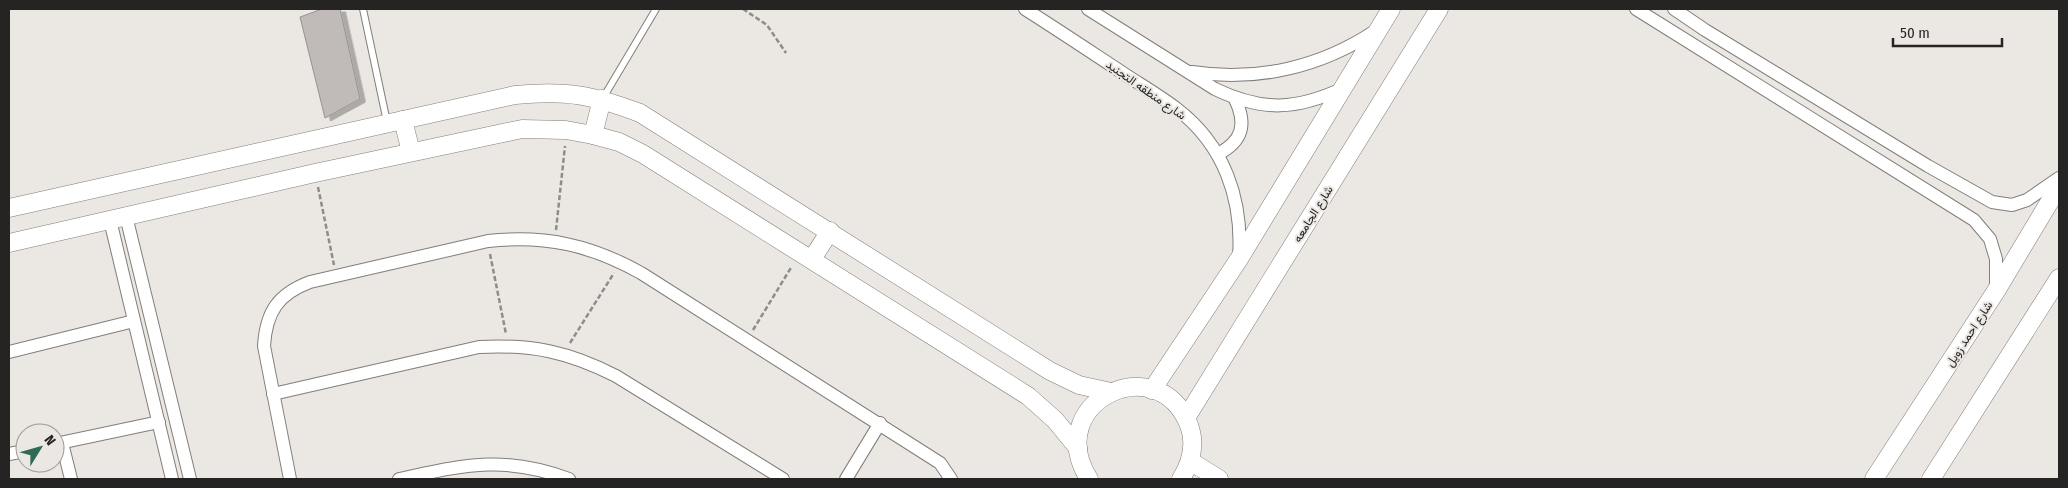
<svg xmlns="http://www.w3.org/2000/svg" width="2068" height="488" font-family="'Fira Sans Condensed',Vazirmatn,sans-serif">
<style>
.building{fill:#c0bbb8;stroke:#97928f;filter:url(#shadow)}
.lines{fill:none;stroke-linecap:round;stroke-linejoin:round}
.lane-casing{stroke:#827e7b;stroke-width:8}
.street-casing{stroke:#827e7b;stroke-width:14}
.secondary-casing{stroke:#827e7b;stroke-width:19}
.path{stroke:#8f8c8a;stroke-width:2.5;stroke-dasharray:5 2.5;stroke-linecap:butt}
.lane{stroke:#fff;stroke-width:6}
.street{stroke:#fff;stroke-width:12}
.secondary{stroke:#fff;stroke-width:18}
.labels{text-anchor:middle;stroke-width:4;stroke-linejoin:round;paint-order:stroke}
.street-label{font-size:12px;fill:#262423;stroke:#ebe7e3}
</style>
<defs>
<filter id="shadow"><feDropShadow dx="5.5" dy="3" stdDeviation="0" flood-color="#0004"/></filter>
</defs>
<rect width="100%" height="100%" fill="#ebe7e3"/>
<!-- building -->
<polygon class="building" points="322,9 340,9 360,99 325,118 300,17"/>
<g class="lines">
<!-- lane casing -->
<g class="lane-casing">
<g id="lane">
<polyline points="363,9 387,122"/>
<polyline points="603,98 656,9"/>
</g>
</g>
<!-- street casing -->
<g class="street-casing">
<g id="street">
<path d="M1025 9C1058 30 1091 52 1123 73 1141 85 1160 96 1177 109 1224 145 1243 199 1239 257"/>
<path d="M1088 9 1215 89C1263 112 1296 110 1344 88"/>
<polyline points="1636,9 1974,220 1990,239 1996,259 1996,290"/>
<polyline points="1674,9 1705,30 1928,166 1992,202 2012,205 2027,200 2059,178"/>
<path d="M1192 72C1257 82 1321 67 1375 31"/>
<path d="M1218 154C1243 141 1247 124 1235 99"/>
<polyline points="126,216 190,479"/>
<polyline points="110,220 172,479"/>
<polyline points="9,352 134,321"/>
<path d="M273 394 479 347C532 344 569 352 616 376L783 479"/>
<polyline points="62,443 71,479"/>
<polyline points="55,444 159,422"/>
<polyline points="9,454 25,451"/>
<path d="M290 479 264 346C266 312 278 294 310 282L488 241C546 235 591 245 641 273L940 463 951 479"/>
<path d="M399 479C465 465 503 455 569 479"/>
<polyline points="846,479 880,423"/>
</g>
</g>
<!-- secondary casing -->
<g class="secondary-casing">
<g id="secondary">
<polyline points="403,120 411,152"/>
<polyline points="593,135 602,99"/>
<path d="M9 208 515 95C567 90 592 95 640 113L1050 371 1079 385 1111 392"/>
<polyline points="9,243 315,173 522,129 566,130 593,135 619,142 643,154 1028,396 1055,420 1078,448"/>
<polyline points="812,259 830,231"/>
<polyline points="1152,390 1239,259 1391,9"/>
<polyline points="1186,418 1439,9"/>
<polyline points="1190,461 1219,479"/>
<path d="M1089 479C1041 403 1157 346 1189 425 1196 444 1191 463 1181 479"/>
<polyline points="1874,479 1996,291 2059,186"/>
<polyline points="1931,479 2059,278"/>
</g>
</g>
<!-- path -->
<g class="path">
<polyline points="743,9 767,25 786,53"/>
<polyline points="318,187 334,265"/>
<polyline points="556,230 565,146"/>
<polyline points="490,254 506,334"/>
<polyline points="753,330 792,266"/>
<polyline points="570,343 614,273"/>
</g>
<!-- lane -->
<use href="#lane" class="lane"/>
<!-- street -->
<use href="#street" class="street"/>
<!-- secondary -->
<use href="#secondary" class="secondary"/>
</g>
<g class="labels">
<!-- street labels -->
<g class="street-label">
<text transform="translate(1146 90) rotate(35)" y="4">شارع منطقه التجنيد</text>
<text transform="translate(1313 214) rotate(-58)" y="4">شارع الجامعه</text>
<text transform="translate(1969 334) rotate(-57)" y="4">شارع احمد زويل</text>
</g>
</g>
<!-- border -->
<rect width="2068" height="488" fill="none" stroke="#262423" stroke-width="20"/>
<!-- north arrow -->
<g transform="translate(40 448) rotate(53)"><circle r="24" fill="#ebe7e3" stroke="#9c9996"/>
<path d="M0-4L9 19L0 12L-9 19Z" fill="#2e6a55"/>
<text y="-8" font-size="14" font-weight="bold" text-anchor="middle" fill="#262423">N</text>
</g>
<!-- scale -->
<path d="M1893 38v8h109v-8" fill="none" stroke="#262423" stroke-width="2.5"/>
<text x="1900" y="38" font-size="15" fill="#262423" stroke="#ebe7e3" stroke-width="4" paint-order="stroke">50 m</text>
</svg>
